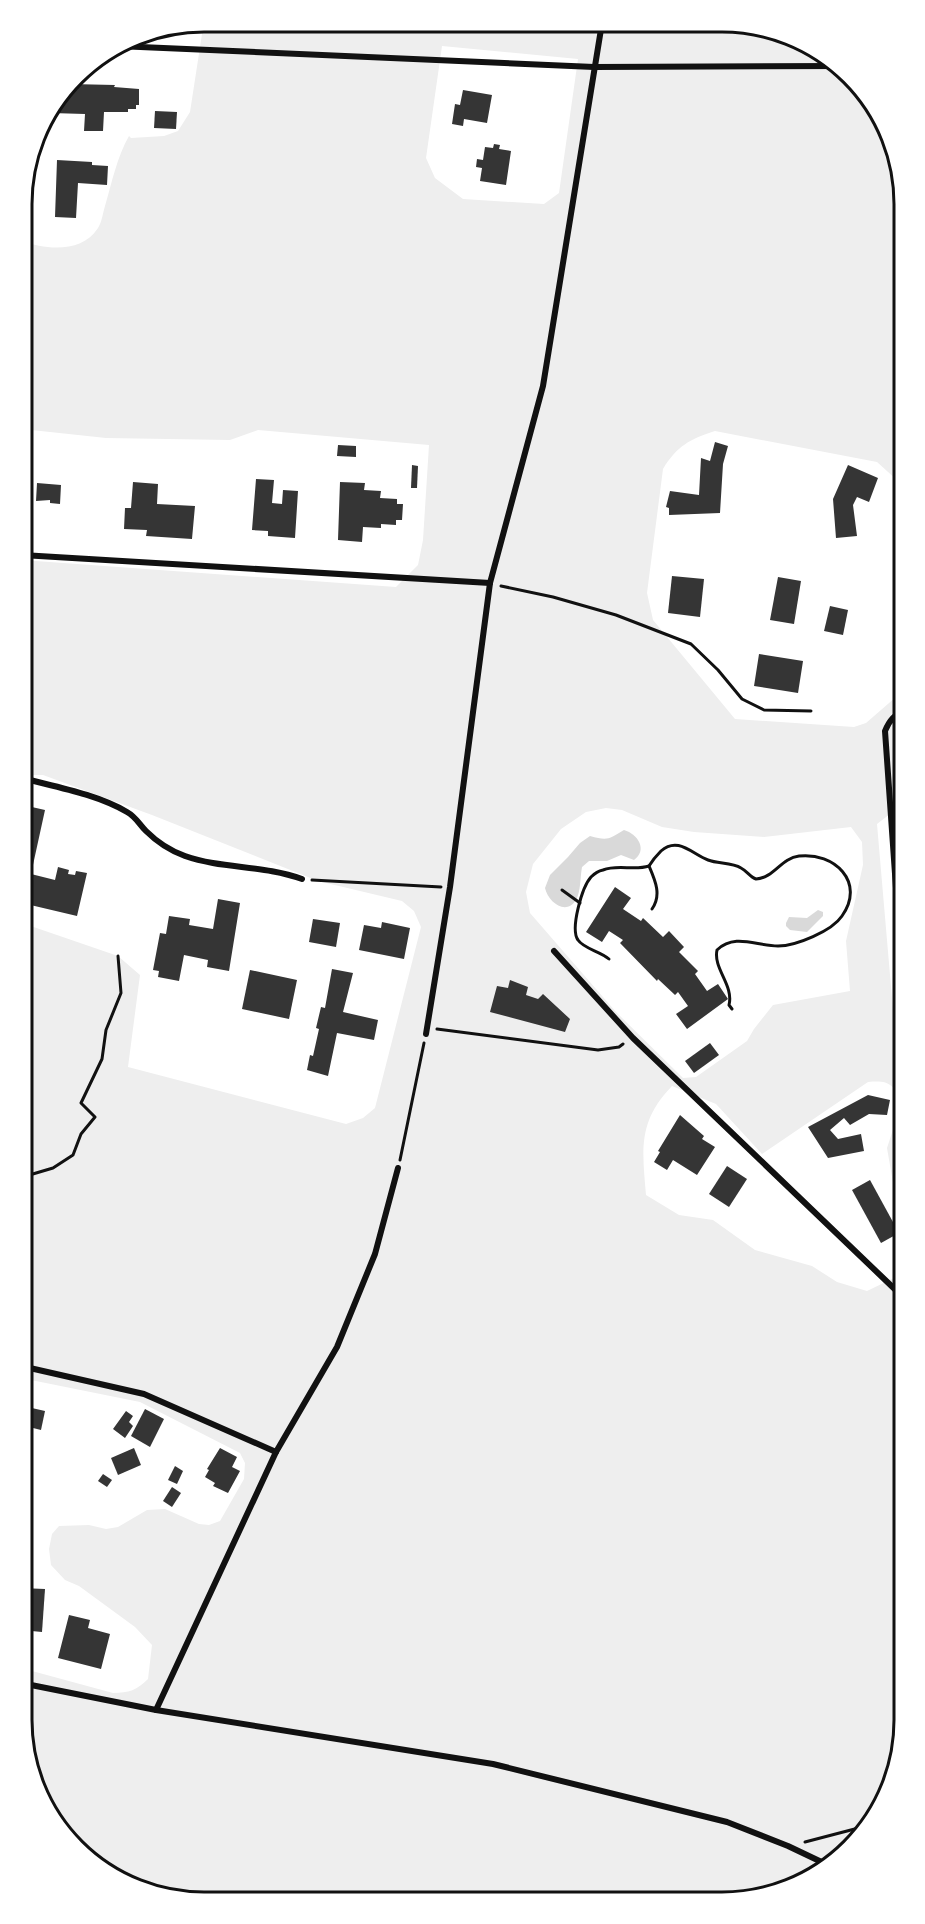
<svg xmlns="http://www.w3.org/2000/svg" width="925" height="1924" font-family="Signika,sans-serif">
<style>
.green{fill:#eee;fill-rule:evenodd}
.water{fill:#d9d9d9}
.building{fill:#353535}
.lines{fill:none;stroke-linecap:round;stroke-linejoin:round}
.path{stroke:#111;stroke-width:3}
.minor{stroke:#111;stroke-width:6}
.rim{fill:none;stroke:#111;stroke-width:3}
</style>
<rect width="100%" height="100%" fill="#fff"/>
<!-- green -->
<path class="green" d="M204 21 756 24 842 67 894 145 904 204V507L898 481 877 462 715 431C690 439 677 446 663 469L647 593 653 620 735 719 854 727 866 723 904 690V806L895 810 877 824 895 1033 904 1038V1217L896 1200 887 1148 902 1102C893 1084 889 1080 868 1082L762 1154 716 1104 672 1086C638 1121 642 1149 646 1195L679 1215 713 1220 755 1250 812 1266 837 1282 867 1291 896 1277 904 1270V1313L896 1326 899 1345 904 1354V1732L890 1790 866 1832 823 1872 780 1893 721 1903 180 1901 123 1884 84 1858 31 1779 21 1720V1668L113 1693C129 1693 137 1690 148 1679L152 1645 135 1627 79 1586 65 1580 51 1565 49 1549 52 1534 59 1526 89 1525 106 1529 118 1527 147 1510 165 1509 199 1524 209 1525 220 1521 244 1479 245 1463 240 1453 140 1402 21 1378 22 923 118 956 140 975 128 1067 346 1124 363 1118 375 1108 421 927 414 911 402 901 318 881 152 815 43 775H22V560L396 587 418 565 423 540 429 445 258 430 230 440 106 438 22 429V241C47 250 82 253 98 228 102 222 103 212 105 206 112 182 117 157 129 136L131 138 164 136 178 131 190 112ZM442 46 578 59 559 193 544 204 463 199 435 178 426 158ZM606 808 622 810 662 827 694 832 764 837 851 827 862 842 863 865 846 941 850 991 773 1005 754 1029 747 1041 696 1077 683 1078 616 1012 530 913 526 892 533 864 561 829 586 812Z"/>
<!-- water -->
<g class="water">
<path d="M624 830C638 834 648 850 634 860L621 855 607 861H589L582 867C580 878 581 891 576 900 566 916 548 902 545 888L550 875 568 857 580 843 590 836C608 841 609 839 624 830Z"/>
<polygon points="818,910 823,912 823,916 807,932 790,930 786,926 786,923 789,917 807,918"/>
</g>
<!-- building -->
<g class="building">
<polygon points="70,84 115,85 114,87 139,89 139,105 136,105 136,109 128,109 128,112 104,112 103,131 84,131 85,114 51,113 51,108 58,100 63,100 63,93"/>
<polygon points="463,90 492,95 487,123 464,119 463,126 452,124 455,104 460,105"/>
<polygon points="155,111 177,112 176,129 154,128"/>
<polygon points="494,144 500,145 499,149 511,151 506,185 480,181 482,168 476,167 477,159 483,160 485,147 493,148"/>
<polygon points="57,160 92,162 92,165 108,166 107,185 78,183 76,218 55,217"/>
<polygon points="715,442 728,446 723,464 720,513 669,515 669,508 666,507 670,491 699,495 701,458 710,461"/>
<polygon points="338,445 356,446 356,457 337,456"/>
<polygon points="412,465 418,466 417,488 411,488"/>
<polygon points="848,465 878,478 869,502 857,497 853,505 857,536 836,538 833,499"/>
<polygon points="256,479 274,480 272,503 282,504 283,490 298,491 295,538 268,536 268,531 252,530"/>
<polygon points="133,482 158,484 157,504 195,506 192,539 146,536 147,530 124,529 125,508 131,508"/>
<polygon points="340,482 365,483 364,490 381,491 380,498 397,499 397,504 403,504 402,520 396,520 396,525 381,524 381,528 363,527 362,542 338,540"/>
<polygon points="37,483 61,485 60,504 50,503 50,500 36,501"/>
<polygon points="672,576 704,579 700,617 668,613"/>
<polygon points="778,577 801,581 794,624 770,620"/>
<polygon points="830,606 848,610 843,635 824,631"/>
<polygon points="759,654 803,661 798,693 754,686"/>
<polygon points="23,805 45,810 31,874 55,880 58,867 69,870 68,874 75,875 76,871 87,873 77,916 22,903 27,880 22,879"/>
<polygon points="615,887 631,898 623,909 641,921 643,918 663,937 669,931 684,947 679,952 698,971 695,974 707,991 718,984 728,999 687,1029 676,1014 688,1006 678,992 675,995 658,979 657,981 620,943 623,940 609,931 602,942 586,932"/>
<polygon points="218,899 240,903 229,971 207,967 208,960 184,955 179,981 158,977 159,971 153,970 160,933 166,934 169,916 190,919 189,925 213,929"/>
<polygon points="313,919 340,923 336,947 309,942"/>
<polygon points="382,922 410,928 404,959 359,950 364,925 381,928"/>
<polygon points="332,969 353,973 343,1012 378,1020 374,1040 337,1033 328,1076 307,1070 310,1055 313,1056 319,1029 316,1028 321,1007 325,1008"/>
<polygon points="250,970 297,980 289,1019 242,1009"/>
<polygon points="510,980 528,987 526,995 538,999 543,994 570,1019 565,1032 490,1012 497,986 508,988"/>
<polygon points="710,1043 719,1055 694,1073 685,1061"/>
<polygon points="868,1095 890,1100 887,1115 869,1114 850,1125 844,1118 830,1130 838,1139 861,1134 864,1151 828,1158 808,1127"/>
<polygon points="680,1115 704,1136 702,1139 715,1147 697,1175 673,1160 667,1170 654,1162 660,1152 658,1151"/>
<polygon points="727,1166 747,1179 729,1207 709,1194"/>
<polygon points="870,1180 899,1233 881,1243 852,1190"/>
<polygon points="23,1406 45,1411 41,1430 21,1425"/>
<polygon points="145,1409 164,1419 150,1447 131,1436"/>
<polygon points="126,1411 133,1416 129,1422 133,1426 125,1438 113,1429"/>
<polygon points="134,1448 141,1465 118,1475 111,1458"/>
<polygon points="220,1448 237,1457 232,1467 240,1471 228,1493 213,1486 215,1483 205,1477 209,1470 207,1469"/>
<polygon points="21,1451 33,1455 29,1471 21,1469"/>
<polygon points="175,1466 183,1471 177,1484 168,1480"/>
<polygon points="103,1474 112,1480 107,1487 98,1481"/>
<polygon points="172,1487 181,1493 172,1507 163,1501"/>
<polygon points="21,1588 45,1589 42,1632 21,1630"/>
<polygon points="69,1615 90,1620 88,1628 110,1634 101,1669 58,1658"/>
</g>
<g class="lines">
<!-- path -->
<g class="path">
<polyline points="501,586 553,597 616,615 691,644 718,670 742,699 764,710 811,711"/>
<polyline points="312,880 441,887"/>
<polyline points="562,890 580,903"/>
<path d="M652 909C662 895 655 880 649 866 652 861 656 856 661 851 678 836 692 854 708 860 718 864 732 862 741 868 747 871 750 877 756 879 774 878 781 858 799 856 834 852 866 882 842 916 832 931 796 946 778 946 756 946 735 933 717 950 713 969 734 985 729 1005L732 1009"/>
<path d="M609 959C600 951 584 949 578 940 570 929 582 887 591 877 594 874 598 871 603 870 618 864 634 871 649 866"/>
<polyline points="437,1029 598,1050 619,1047 623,1044"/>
<polyline points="400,1160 424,1043"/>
<polyline points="22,1182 26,1176 53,1168 73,1155 81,1134 95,1117 81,1103 102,1059 106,1030 121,993 118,956"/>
<polyline points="805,1842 870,1825"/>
</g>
<!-- minor -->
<g class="minor">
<polyline points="117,46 594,67 842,66"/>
<polyline points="23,181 23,180"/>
<polyline points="22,555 490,583"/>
<path d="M22 778C56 787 96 794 127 812 136 817 139 824 146 831 156 841 171 851 185 856 222 869 264 865 302 879"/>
<polyline points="554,951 633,1038 904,1298"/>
<path d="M904 1002 885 731C889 721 894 714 904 711"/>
<polyline points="426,1034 450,887 490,583 543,386 602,23"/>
<polyline points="21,1366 144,1394 276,1452"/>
<polyline points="21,1683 156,1710 493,1764 727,1822 788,1846 830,1866"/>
<polyline points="156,1710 276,1452 337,1347 375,1254 398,1168"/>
</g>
</g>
<!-- crop -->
<path d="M0 0H925V1924H0ZM204 32H722A172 172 0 0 1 894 204V1720A172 172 0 0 1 722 1892H204A172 172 0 0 1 32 1720V204A172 172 0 0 1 204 32Z" fill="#fff" fill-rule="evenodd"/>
<path class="rim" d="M204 32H722A172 172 0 0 1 894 204V1720A172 172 0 0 1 722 1892H204A172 172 0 0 1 32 1720V204A172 172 0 0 1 204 32Z"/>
</svg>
